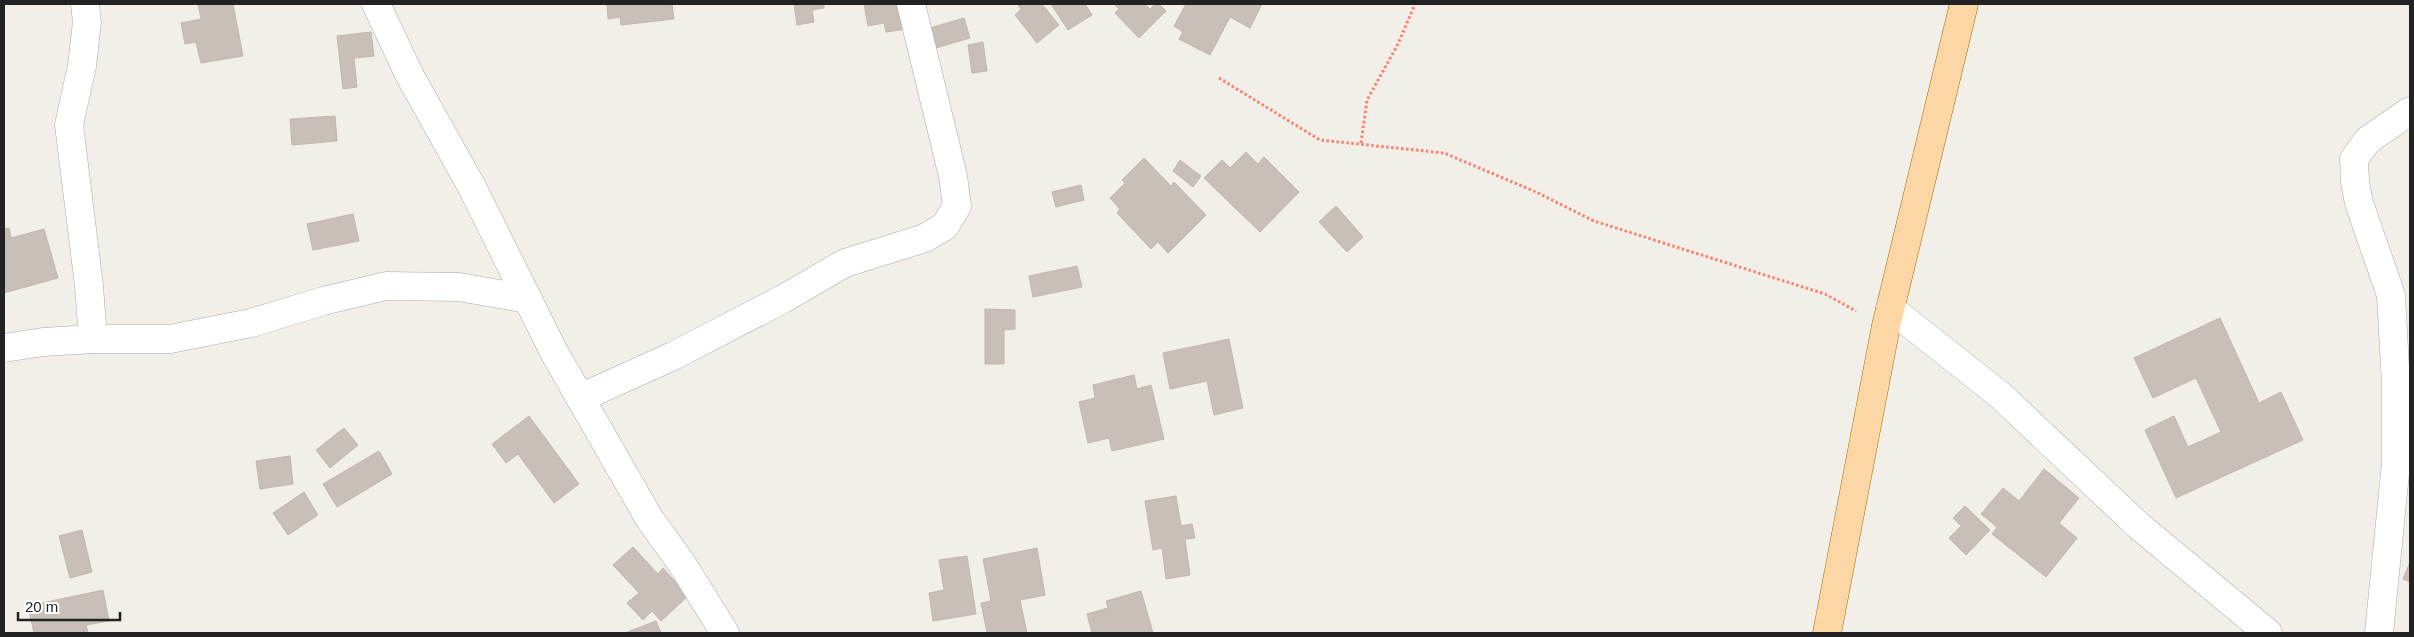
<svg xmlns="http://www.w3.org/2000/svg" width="2414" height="637" font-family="Arial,sans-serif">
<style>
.building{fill:#c7bfb8;stroke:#c4b6ab}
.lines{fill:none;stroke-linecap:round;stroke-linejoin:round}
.minor-casing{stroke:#a9a9a9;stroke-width:29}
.major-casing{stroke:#a06b00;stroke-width:29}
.path{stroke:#fa8072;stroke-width:3;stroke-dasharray:2.5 2.5;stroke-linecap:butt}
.minor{stroke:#fff;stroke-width:28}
.major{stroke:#fcd6a4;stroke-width:28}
</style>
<rect width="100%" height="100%" fill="#f2efe9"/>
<!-- building -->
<g class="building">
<polygon points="198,4 233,4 243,56 201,63 196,42 185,44 181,23 201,19"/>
<polygon points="607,4 672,4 674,19 621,25 620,17 608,19"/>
<polygon points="794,4 824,4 824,8 812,10 814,22 797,25"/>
<polygon points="864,4 902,4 906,29 886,32 884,23 868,26"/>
<polygon points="1017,4 1042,4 1059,25 1037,43 1015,15 1021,9"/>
<polygon points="1051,4 1085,4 1092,15 1068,30"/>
<polygon points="1114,4 1145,4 1150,9 1155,4 1159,4 1166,11 1139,38 1115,13 1119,9"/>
<polygon points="1186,4 1262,4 1250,28 1230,17 1210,55 1179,39 1183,32 1174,26"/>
<polygon points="964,18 970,38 929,50 923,30"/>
<polygon points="371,32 374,56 354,58 357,87 343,89 337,36"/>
<polygon points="983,42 987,71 972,73 968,45"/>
<polygon points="335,116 337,141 292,145 290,119"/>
<polygon points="1246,152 1258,164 1264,157 1299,192 1260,232 1204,178 1222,160 1230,168"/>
<polygon points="1144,158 1171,186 1174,182 1206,215 1168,253 1158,242 1151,249 1117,213 1120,209 1110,198 1125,183 1122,180"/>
<polygon points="1180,160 1201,176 1193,187 1173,171"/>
<polygon points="1081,185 1084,200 1056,207 1052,192"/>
<polygon points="1336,206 1363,237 1347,252 1319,222"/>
<polygon points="353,214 359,241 313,250 307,224"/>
<polygon points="9,228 11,238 44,229 58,278 4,293 4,229"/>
<polygon points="1077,266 1082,287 1033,297 1029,276"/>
<polygon points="985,309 1015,310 1015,329 1004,330 1004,364 985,364"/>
<polygon points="2220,318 2259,403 2281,392 2303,440 2176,498 2145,430 2174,416 2188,447 2221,432 2196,378 2153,398 2134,358"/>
<polygon points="1229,339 1243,408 1214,415 1207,381 1170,389 1163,353"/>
<polygon points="1134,375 1137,389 1151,385 1164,439 1112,451 1109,438 1088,443 1079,402 1095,398 1093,385"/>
<polygon points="529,416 579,484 554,503 518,454 506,463 492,444"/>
<polygon points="344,428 358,445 330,468 316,450"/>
<polygon points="379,451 392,474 337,507 323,484"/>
<polygon points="290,456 293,484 260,489 256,461"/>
<polygon points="2044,469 2079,498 2059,523 2077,538 2046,577 1992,534 1997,527 1981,514 2003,488 2019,501"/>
<polygon points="304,492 318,515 288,535 273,513"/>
<polygon points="1176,496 1181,526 1192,524 1195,538 1185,539 1190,575 1166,579 1162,548 1153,550 1145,501"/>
<polygon points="1965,506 1990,530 1966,555 1949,538 1961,526 1953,518"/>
<polygon points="82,530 92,572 70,578 59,536"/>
<polygon points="633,547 658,574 663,568 688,596 661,621 652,611 643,620 627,603 639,593 613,565"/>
<polygon points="1037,548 1045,595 1020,600 1027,633 987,633 981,603 991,601 983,559"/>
<polygon points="967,556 976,614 933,621 929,593 944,590 939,560"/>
<polygon points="2410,562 2410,582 2403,579"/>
<polygon points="103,590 109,621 86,625 88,633 34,633 28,606"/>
<polygon points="1141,591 1153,633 1092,633 1087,614 1108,608 1106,601"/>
<polygon points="656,621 661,633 625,633"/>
</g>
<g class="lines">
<!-- minor casing -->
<g class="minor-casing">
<g id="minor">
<polyline points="85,4 87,22 82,66 69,125 89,286 93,339"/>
<polyline points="376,4 410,76 473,189 554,352 649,518 682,564 725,633"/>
<polyline points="1890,308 2000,395 2139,526 2268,633"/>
<polyline points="4,348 43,342 93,339 170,339 251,323 323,301 386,286 459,287 528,299"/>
<polyline points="580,398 673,356 783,299 845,263 925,238 945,226 957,206 953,176 911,4"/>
<polyline points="2379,633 2396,463 2396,385 2391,295 2359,203 2355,182 2354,159 2368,140 2410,111"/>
</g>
</g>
<!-- major casing -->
<g class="major-casing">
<polyline id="major" points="1827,633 1886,326 1964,4"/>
</g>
<!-- path -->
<g class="path">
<polyline points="1219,78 1320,140 1444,153 1536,192 1594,221 1825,294 1856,311"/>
<polyline points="1361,143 1367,100 1398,44 1415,4"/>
</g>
<!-- minor -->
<use href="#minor" class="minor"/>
<!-- major -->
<use href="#major" class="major"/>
</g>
<!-- border -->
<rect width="2414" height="637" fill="none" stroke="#222222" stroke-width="10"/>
<!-- scale -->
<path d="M18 612v8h102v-8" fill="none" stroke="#222222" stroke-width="2.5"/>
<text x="25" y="612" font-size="15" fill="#222222" stroke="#ffffff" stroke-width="4" paint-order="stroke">20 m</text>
</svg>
